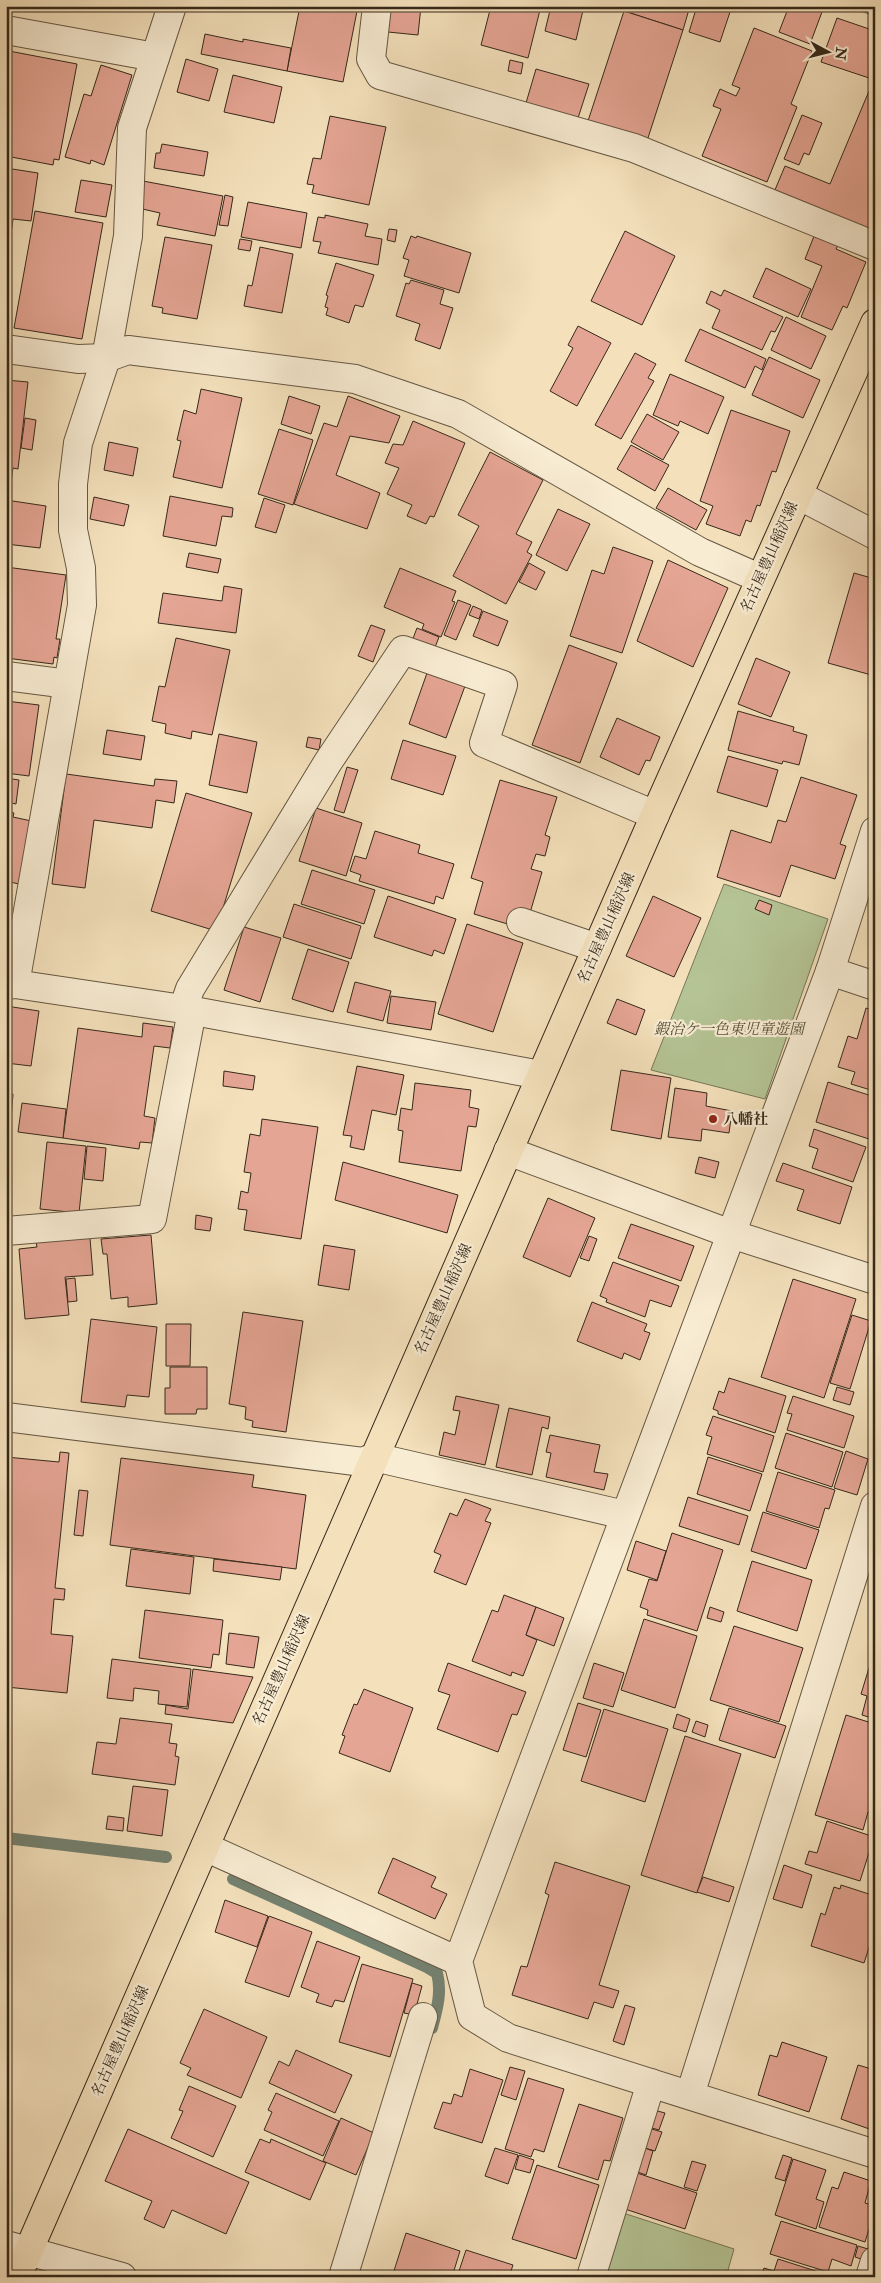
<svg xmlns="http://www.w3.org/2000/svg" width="881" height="2283" font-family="'IM FELL Double Pica','Noto Serif JP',serif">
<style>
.green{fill:#b5c495;stroke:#767658}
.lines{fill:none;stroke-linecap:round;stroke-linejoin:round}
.stream{stroke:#748271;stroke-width:12}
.building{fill:#e5a594;stroke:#36291a}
.minor-casing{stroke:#665742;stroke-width:30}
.major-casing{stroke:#36291a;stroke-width:30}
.minor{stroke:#f8ecd3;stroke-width:28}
.major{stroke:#f4e1bc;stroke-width:28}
.poi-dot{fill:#8f2418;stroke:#f8ecd3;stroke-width:2}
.labels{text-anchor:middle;stroke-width:4.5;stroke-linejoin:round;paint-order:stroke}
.street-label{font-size:15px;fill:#36291a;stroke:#f8ecd3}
.park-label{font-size:15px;font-style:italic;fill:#565039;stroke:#f8ecd3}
.poi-label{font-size:15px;font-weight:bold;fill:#36291a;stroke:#f8ecd3;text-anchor:start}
</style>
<rect width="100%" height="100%" fill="#f4e1bc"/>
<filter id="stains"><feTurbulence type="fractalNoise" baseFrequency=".004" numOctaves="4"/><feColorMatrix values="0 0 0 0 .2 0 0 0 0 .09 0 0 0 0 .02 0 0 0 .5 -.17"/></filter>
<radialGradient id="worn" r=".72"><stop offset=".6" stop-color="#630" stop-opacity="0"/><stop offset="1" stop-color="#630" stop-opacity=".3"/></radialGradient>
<!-- green -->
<g class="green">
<polygon points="724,884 828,919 765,1099 651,1070"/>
<polygon points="617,2211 734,2249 726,2277 596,2277"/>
</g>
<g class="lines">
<!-- stream -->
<g class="stream">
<polyline points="862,6 875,10"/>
<polyline points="6,1838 166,1857"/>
<path d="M233 1879 427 1967 437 1973C442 1992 437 2009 432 2028"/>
</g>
</g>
<!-- building -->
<g class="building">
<polygon points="300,6 358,6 343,82 287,71"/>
<polygon points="391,6 421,6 418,35 388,32"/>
<polygon points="491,6 541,6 528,58 481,45"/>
<polygon points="551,6 584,6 576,40 545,31"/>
<polygon points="625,6 690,6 683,30 624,11"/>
<polygon points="697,6 732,6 720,42 689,32"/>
<polygon points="789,6 806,6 822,12 810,44 779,32"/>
<polygon points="624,11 683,30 646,144 587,124"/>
<polygon points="837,18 875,31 875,80 821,62"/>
<polygon points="754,28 812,51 791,104 797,107 767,182 702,156 721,109 713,106 720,89 736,96 740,88 732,85"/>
<polygon points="205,34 243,42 243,39 291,48 287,71 201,54"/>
<polygon points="9,51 77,64 59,160 54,159 53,165 6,156 6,68"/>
<polygon points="186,59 218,69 209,101 177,92"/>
<polygon points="510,60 523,63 521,74 508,71"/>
<polygon points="101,65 132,75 104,165 91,160 90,164 65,157 84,94 91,96"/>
<polygon points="536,69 589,84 578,118 526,103"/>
<polygon points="233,75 282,87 274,123 224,112"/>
<polygon points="869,91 875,93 875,233 772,197 785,166 830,184"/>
<polygon points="802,115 822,123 809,155 804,153 799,165 784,159"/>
<polygon points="330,116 386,127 369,205 312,193 314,185 307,184 313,158 321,159"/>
<polygon points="162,144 208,152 204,176 154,168 156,153 160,153"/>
<polygon points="6,168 38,173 31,221 13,219 12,228 6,227"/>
<polygon points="81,180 112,185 106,217 75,212"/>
<polygon points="143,181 223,196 215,236 157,225 160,213 138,208"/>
<polygon points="225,195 233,197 228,226 219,225"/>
<polygon points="248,202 307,213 301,248 241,237"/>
<polygon points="35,211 103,223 82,339 14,328"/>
<polygon points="325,215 368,224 365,236 382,239 378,265 318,253 321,242 313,241 318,217 325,218"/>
<polygon points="389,229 397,230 395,242 387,240"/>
<polygon points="625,231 675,256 642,325 591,301"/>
<polygon points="816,231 840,242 836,249 866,262 847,308 843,306 832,330 801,317 822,266 805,259"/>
<polygon points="411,236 416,238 417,236 471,253 459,293 404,276 409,260 403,258"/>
<polygon points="165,237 212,245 197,319 162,313 163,308 152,306"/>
<polygon points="240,239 252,241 250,251 238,249"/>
<polygon points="260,247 293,254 282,313 244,306 248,285 252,286"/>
<polygon points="336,263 374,275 363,307 355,305 349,323 326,315 328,308 325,307 328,296 326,295"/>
<polygon points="766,268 811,289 798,317 753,297"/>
<polygon points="411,280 444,290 440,304 453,308 440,349 415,340 420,324 396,316 406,283 409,284"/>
<polygon points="724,290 783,317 775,332 771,331 762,350 712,328 720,310 706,303 711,291 721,296"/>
<polygon points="786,317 826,336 811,369 771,350"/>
<polygon points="578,326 611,343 577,406 550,391 573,348 568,345"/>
<polygon points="700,329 766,359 762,370 755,366 745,388 685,361"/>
<polygon points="635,353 656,364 648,378 654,381 621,439 595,425"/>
<polygon points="769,357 820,380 803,418 752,395"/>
<polygon points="670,374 724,397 708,434 680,421 678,426 653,415"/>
<polygon points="6,380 28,382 18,469 13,468 10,491 6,490"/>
<polygon points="201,389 242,398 222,488 173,477 181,441 177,440 184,410 196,414"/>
<polygon points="289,396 320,406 311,434 281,424"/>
<polygon points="348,396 400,416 389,443 350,436 336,475 380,493 367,529 294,504 324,423 337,427"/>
<polygon points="731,410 790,431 776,472 772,471 760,506 757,505 751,522 746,520 740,536 706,524 713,506 700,501"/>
<polygon points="647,414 679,432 663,460 631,442"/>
<polygon points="25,418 36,420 32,450 21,448"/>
<polygon points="413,421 465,443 434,517 430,516 426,524 407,516 412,505 387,494 399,468 385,463 393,444 403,445"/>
<polygon points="279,429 313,440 293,505 258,494"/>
<polygon points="109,442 138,448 133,476 104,470"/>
<polygon points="631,445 669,465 655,491 617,469"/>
<polygon points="490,452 543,480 516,534 532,542 527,552 532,555 506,604 453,576 479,526 458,515"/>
<polygon points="668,488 707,510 696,530 656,508"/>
<polygon points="170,496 233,508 232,517 222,516 216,546 163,536"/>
<polygon points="94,497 129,505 124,526 90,519"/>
<polygon points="264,498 285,505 276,533 255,527"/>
<polygon points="6,500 46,506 40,548 6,544"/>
<polygon points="558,509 590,524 567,571 536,555"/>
<polygon points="613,547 653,561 622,653 570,636 592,570 604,574"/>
<polygon points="189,553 221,559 218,573 186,567"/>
<polygon points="668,560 728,588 693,667 637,641"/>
<polygon points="529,563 545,572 536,590 519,582"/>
<polygon points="6,567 66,575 56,639 60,639 57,658 54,657 53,664 6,658"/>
<polygon points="400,568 456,591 452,601 455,602 441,637 422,629 424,624 384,607"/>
<polygon points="854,573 875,579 875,676 828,663"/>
<polygon points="224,586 242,589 236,633 158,623 163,593 222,601"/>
<polygon points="458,600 471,605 456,640 444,635"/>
<polygon points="473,606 482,610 479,619 469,615"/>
<polygon points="483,611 508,621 498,646 473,636"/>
<polygon points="371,625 385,630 373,662 358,656"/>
<polygon points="417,628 439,637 434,650 412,641"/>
<polygon points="176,638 230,650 212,735 192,731 191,739 165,733 166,724 152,721 159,686 165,687"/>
<polygon points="569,645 617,663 580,763 532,745"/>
<polygon points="756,658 790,672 771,717 738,704"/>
<polygon points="427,673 465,686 446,738 409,724"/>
<polygon points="6,701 39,705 29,776 6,773"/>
<polygon points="738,711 794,727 793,731 807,735 799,765 783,761 782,764 728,750"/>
<polygon points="617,718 660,737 650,761 646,760 639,775 600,757"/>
<polygon points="107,730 145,736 141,760 103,754"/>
<polygon points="219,734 257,742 247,793 209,785"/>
<polygon points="308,737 321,739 319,750 306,747"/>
<polygon points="403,740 456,756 443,795 391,779"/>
<polygon points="728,756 778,770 767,807 717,792"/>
<polygon points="347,767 358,770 344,813 334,810"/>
<polygon points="66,774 154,786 155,779 177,781 174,803 156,800 152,828 94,820 85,888 52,884"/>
<polygon points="801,777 857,795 840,844 846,846 835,879 791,865 780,897 717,877 731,830 771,843 778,820 786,822"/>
<polygon points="6,778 19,780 16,804 6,802"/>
<polygon points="500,780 557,797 545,835 550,837 545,856 536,854 531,869 542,872 530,913 516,909 511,925 474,914 483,882 471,878"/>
<polygon points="186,793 252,813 216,931 151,911"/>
<polygon points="316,808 362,823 346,876 299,861"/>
<polygon points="6,811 14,813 13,817 36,822 23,885 6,881"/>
<polygon points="375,831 420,845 418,853 454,864 443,899 436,896 434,904 359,881 361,875 350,871 355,856 366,859"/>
<polygon points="312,870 375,890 364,924 301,904"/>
<polygon points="388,896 456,919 444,954 434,950 432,956 374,937"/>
<polygon points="653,896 701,918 674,977 626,956"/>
<polygon points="759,900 772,905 769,915 755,909"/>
<polygon points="294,904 361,926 351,959 283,937"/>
<polygon points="467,924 523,943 493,1032 438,1014"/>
<polygon points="244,927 281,938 260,1002 224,990"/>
<polygon points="308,949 349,962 333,1012 292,999"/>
<polygon points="355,982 391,991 383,1021 347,1012"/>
<polygon points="391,996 436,1002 431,1030 387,1023"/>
<polygon points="617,999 645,1010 636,1035 607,1023"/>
<polygon points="6,1006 39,1011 31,1066 6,1063"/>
<polygon points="866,1008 875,1011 874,1091 851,1084 855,1072 838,1067 848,1036 857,1039"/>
<polygon points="143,1023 173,1027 170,1048 154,1046 144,1116 155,1118 152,1143 140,1142 139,1149 63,1138 78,1028 142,1037"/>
<polygon points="357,1066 404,1075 396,1115 372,1110 364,1150 350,1147 352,1136 343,1135"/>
<polygon points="621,1070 671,1078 661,1139 611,1130"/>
<polygon points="224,1071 255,1076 253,1090 223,1086"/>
<polygon points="828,1082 875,1097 875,1119 869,1139 816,1122"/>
<polygon points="415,1083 471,1090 469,1107 479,1109 476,1127 468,1126 461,1171 399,1162 403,1131 398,1130 401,1108 412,1110"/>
<polygon points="675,1088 707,1093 706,1106 732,1111 729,1133 702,1129 701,1141 668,1137"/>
<polygon points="6,1093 13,1094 10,1133 6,1133"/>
<polygon points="22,1103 66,1109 63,1138 18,1132"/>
<polygon points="262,1119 318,1127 301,1239 244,1230 247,1210 238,1209 241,1191 248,1193 251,1173 244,1172 250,1134 260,1136"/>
<polygon points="814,1129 866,1147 853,1182 812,1168 818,1149 809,1146"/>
<polygon points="47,1142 86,1146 79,1213 40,1209"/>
<polygon points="87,1146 106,1148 103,1181 84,1179"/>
<polygon points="699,1157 719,1162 715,1178 695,1173"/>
<polygon points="343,1162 458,1195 447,1233 335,1200"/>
<polygon points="783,1163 852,1187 840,1224 797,1210 804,1190 776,1181"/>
<polygon points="548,1198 595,1218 570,1277 523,1257"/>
<polygon points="196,1215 212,1218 210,1231 195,1229"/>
<polygon points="631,1224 694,1246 681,1281 618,1258"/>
<polygon points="151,1235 157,1304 128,1307 128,1297 111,1299 107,1254 103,1254 101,1239"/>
<polygon points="589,1236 597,1239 589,1261 580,1258"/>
<polygon points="90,1238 93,1275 65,1277 69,1315 25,1319 19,1249 37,1247 36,1242"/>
<polygon points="324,1245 355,1250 349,1290 318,1285"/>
<polygon points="613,1262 679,1286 671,1307 650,1300 645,1317 606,1302 607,1299 600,1296"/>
<polygon points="75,1278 77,1301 68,1302 66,1279"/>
<polygon points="793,1279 856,1299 824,1398 761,1377"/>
<polygon points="592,1302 647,1324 644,1331 650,1333 640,1360 624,1353 622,1359 577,1341"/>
<polygon points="243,1312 303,1321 286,1432 252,1427 253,1421 245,1419 246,1407 229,1404"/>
<polygon points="852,1315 871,1321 850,1389 830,1383"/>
<polygon points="91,1319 157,1327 149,1397 127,1395 125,1407 81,1402"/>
<polygon points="166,1324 191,1324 190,1366 166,1366"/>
<polygon points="170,1367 207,1367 207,1409 197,1409 196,1414 165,1414 165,1388 170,1388"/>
<polygon points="729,1378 786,1396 775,1433 718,1414 718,1411 713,1409 719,1391 724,1393"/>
<polygon points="837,1387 854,1392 850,1405 833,1400"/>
<polygon points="456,1396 499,1405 485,1465 439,1455 444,1432 455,1435 460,1411 453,1410"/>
<polygon points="793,1396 854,1416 844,1448 787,1430 792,1414 787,1413"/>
<polygon points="509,1408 550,1417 548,1429 542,1427 532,1475 496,1467"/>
<polygon points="713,1416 774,1436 763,1472 707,1454 712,1437 706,1435"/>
<polygon points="786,1433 843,1452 832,1487 775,1468"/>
<polygon points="550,1435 600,1445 594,1472 608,1474 604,1490 546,1477 551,1453 546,1452"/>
<polygon points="846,1451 868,1459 857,1495 834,1488"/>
<polygon points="60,1452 69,1453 55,1588 65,1589 64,1600 54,1599 51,1634 73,1636 67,1693 6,1687 6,1457 59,1462"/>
<polygon points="708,1457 762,1474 750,1511 697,1494"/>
<polygon points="121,1458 254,1475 252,1487 306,1495 296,1569 110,1545"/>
<polygon points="778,1472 835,1490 829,1509 825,1508 819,1528 766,1511"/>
<polygon points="79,1490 88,1491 83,1536 74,1535"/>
<polygon points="688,1497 748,1516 739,1545 679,1526"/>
<polygon points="465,1499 491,1509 485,1521 491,1523 466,1585 434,1572 441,1555 434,1552 450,1513 457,1516"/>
<polygon points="763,1512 819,1530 806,1569 751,1551"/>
<polygon points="672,1533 723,1550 697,1631 647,1615 648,1610 640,1607 649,1579 657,1581"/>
<polygon points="636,1541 666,1551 657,1580 627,1570"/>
<polygon points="131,1549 194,1557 190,1594 126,1586"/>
<polygon points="214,1559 282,1567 280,1580 213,1571"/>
<polygon points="752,1561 812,1580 797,1631 737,1611"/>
<polygon points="504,1595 536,1607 526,1635 537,1640 523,1676 512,1672 511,1676 472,1661 492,1610 498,1612"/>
<polygon points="536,1607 564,1618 554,1646 526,1635"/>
<polygon points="710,1607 724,1612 721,1622 707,1618"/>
<polygon points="145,1610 223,1620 219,1655 213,1654 211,1668 139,1658"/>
<polygon points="644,1619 697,1636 675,1708 621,1690"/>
<polygon points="734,1626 803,1648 779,1722 710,1700"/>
<polygon points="229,1633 259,1637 254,1668 226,1664"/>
<polygon points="112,1659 191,1669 187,1707 158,1704 159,1691 134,1688 133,1701 107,1698"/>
<polygon points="448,1663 526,1692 517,1715 512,1714 498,1752 437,1729 450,1695 438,1691"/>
<polygon points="594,1663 624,1673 613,1707 583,1698"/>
<polygon points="869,1668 875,1669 875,1719 862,1715 867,1696 861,1694"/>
<polygon points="193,1669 253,1677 233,1723 165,1714 166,1705 188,1709"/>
<polygon points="364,1689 413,1708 390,1772 339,1753 345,1736 342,1735 354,1704 357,1705"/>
<polygon points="578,1703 601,1710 586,1757 563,1750"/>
<polygon points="729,1708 786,1726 775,1758 719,1740"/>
<polygon points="604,1709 668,1729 645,1802 581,1781"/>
<polygon points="677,1714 690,1719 686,1732 673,1728"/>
<polygon points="846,1715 875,1724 875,1814 868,1812 863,1830 815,1815"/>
<polygon points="120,1718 172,1724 169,1743 177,1744 175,1756 179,1757 175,1785 92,1774 97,1742 116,1744"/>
<polygon points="696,1721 708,1725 705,1737 692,1732"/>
<polygon points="685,1736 741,1754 697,1893 641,1875"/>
<polygon points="133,1786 168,1790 162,1836 127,1831"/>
<polygon points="108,1816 124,1818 123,1831 106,1829"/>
<polygon points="827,1821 874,1837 860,1881 805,1864 809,1851 817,1853"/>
<polygon points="393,1858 436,1877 431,1887 447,1894 435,1919 378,1893"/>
<polygon points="555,1862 630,1886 599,1985 619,1991 613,2008 594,2002 588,2019 512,1995 521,1966 527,1967 549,1895 545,1893"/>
<polygon points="784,1865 812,1875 802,1908 773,1899"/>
<polygon points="703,1877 734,1887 729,1902 697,1892"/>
<polygon points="841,1885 875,1896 875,1929 864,1963 811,1946 821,1913 825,1915 834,1887 840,1889"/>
<polygon points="225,1900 268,1916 257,1947 215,1932"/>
<polygon points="269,1916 312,1932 289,1997 245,1982"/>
<polygon points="317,1941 360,1957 344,2002 335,2000 332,2007 316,2002 319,1994 301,1987"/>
<polygon points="362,1964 413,1979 390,2057 339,2042"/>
<polygon points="412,1983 422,1986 414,2015 404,2013"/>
<polygon points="625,2005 635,2008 624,2045 613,2041"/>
<polygon points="204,2009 267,2037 241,2098 187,2075 191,2068 180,2063"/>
<polygon points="782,2042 827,2057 809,2112 758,2095 770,2055 777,2057"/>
<polygon points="296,2050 352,2075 335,2113 269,2083 279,2061 289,2066"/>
<polygon points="858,2065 875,2070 875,2131 841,2119"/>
<polygon points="510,2067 525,2071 516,2100 501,2095"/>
<polygon points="470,2069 503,2080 482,2143 434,2128 443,2102 451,2104 454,2094 462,2097"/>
<polygon points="528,2078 564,2089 544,2152 534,2149 531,2157 505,2149"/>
<polygon points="189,2086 236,2106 213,2157 171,2138 183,2111 179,2110"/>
<polygon points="276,2093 339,2121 323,2156 264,2130 272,2112 268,2110"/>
<polygon points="579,2104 623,2118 610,2161 604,2160 598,2180 558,2167"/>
<polygon points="650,2109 665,2113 659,2130 645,2126"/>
<polygon points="341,2118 374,2133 356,2175 323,2161"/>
<polygon points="645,2127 662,2132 655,2151 638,2146"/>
<polygon points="128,2129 249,2182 226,2234 172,2210 164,2228 144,2219 152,2201 105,2181"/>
<polygon points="260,2139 270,2143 271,2139 326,2163 310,2200 245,2172"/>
<polygon points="639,2146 653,2151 646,2175 632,2170"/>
<polygon points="495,2148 518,2155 508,2184 485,2176"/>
<polygon points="519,2155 534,2160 530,2173 515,2169"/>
<polygon points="783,2155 792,2158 785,2181 775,2178"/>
<polygon points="793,2159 826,2170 816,2199 824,2202 816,2229 775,2215"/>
<polygon points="692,2161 706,2165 697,2191 684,2187"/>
<polygon points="537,2165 599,2185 576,2259 512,2239"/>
<polygon points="631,2171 697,2193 685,2229 619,2207"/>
<polygon points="844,2172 871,2181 865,2203 875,2206 875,2210 865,2242 819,2227 832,2187 838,2189"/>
<polygon points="781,2221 857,2245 851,2266 832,2259 828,2272 770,2254"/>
<polygon points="406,2233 460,2251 452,2277 392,2277"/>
<polygon points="858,2246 868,2249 864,2260 855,2257"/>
<polygon points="466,2250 513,2265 509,2277 457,2277"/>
<polygon points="778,2259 819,2272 818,2277 761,2277 764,2268 774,2271"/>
</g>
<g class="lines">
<!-- minor casing -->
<g class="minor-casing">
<g id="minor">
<polyline points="377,6 371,59 380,75 634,148 875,246"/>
<polyline points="6,30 155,57"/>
<polyline points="6,349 78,359 106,358 128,350 355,379 458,414 700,552 759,578"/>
<polyline points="798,495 875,535"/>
<polyline points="6,676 68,684"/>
<polyline points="875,831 830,971 458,1961 472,2016 508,2038 875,2154"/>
<polyline points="521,922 597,948"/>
<polyline points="830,971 875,986"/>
<polyline points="15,984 82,605 81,568 73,530 73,484 78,443 106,358 128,236 132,128 172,6"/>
<polyline points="6,985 15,984 183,1009 541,1075"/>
<polyline points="183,1009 190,989 328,762 403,650 503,685 484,743 655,815"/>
<polyline points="508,1151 731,1234 875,1280"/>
<polyline points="6,1231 152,1219 192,1011"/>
<polyline points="6,1417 363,1462 374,1457 625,1515"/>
<polyline points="205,1847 458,1961"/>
<polyline points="690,2095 875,1506"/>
<polyline points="6,2245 122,2277"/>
<polyline points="343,2277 423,2017"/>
<polyline points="591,2277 651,2083"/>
<polyline points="870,2277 875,2261"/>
</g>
</g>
<!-- major casing -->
<g class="major-casing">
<polyline id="major" points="17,2277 655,815 875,323"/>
</g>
<!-- minor -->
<use href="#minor" class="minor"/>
<!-- major -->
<use href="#major" class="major"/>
</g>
<!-- markers -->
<circle class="poi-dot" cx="713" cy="1119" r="5"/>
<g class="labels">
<!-- street labels -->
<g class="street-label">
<text transform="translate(769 557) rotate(-66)" y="5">名古屋豊山稲沢線</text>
<text transform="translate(606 928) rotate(-66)" y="5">名古屋豊山稲沢線</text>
<text transform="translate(443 1299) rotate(-66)" y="5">名古屋豊山稲沢線</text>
<text transform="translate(281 1670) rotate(-66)" y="5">名古屋豊山稲沢線</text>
<text transform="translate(120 2041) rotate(-66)" y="5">名古屋豊山稲沢線</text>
</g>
<!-- park labels -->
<g class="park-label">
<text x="729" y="1034">鍜治ケ一色東児童遊園</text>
</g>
<!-- poi labels -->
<g class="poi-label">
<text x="723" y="1124">八幡社</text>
</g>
</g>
<!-- margin -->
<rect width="881" height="2283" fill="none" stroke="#f4e1bc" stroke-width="25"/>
<rect x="8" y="8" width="866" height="2268" fill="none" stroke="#36291a" stroke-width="2.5"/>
<rect x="12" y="12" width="856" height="2258" fill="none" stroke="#36291a"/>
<!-- north arrow -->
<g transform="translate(828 52) rotate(97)" stroke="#f8ecd3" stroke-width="4" paint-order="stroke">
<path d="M0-4L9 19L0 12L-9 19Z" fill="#36291a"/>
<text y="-8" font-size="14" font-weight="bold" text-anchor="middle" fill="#36291a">N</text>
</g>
<rect width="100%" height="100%" filter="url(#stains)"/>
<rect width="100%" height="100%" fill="url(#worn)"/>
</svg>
